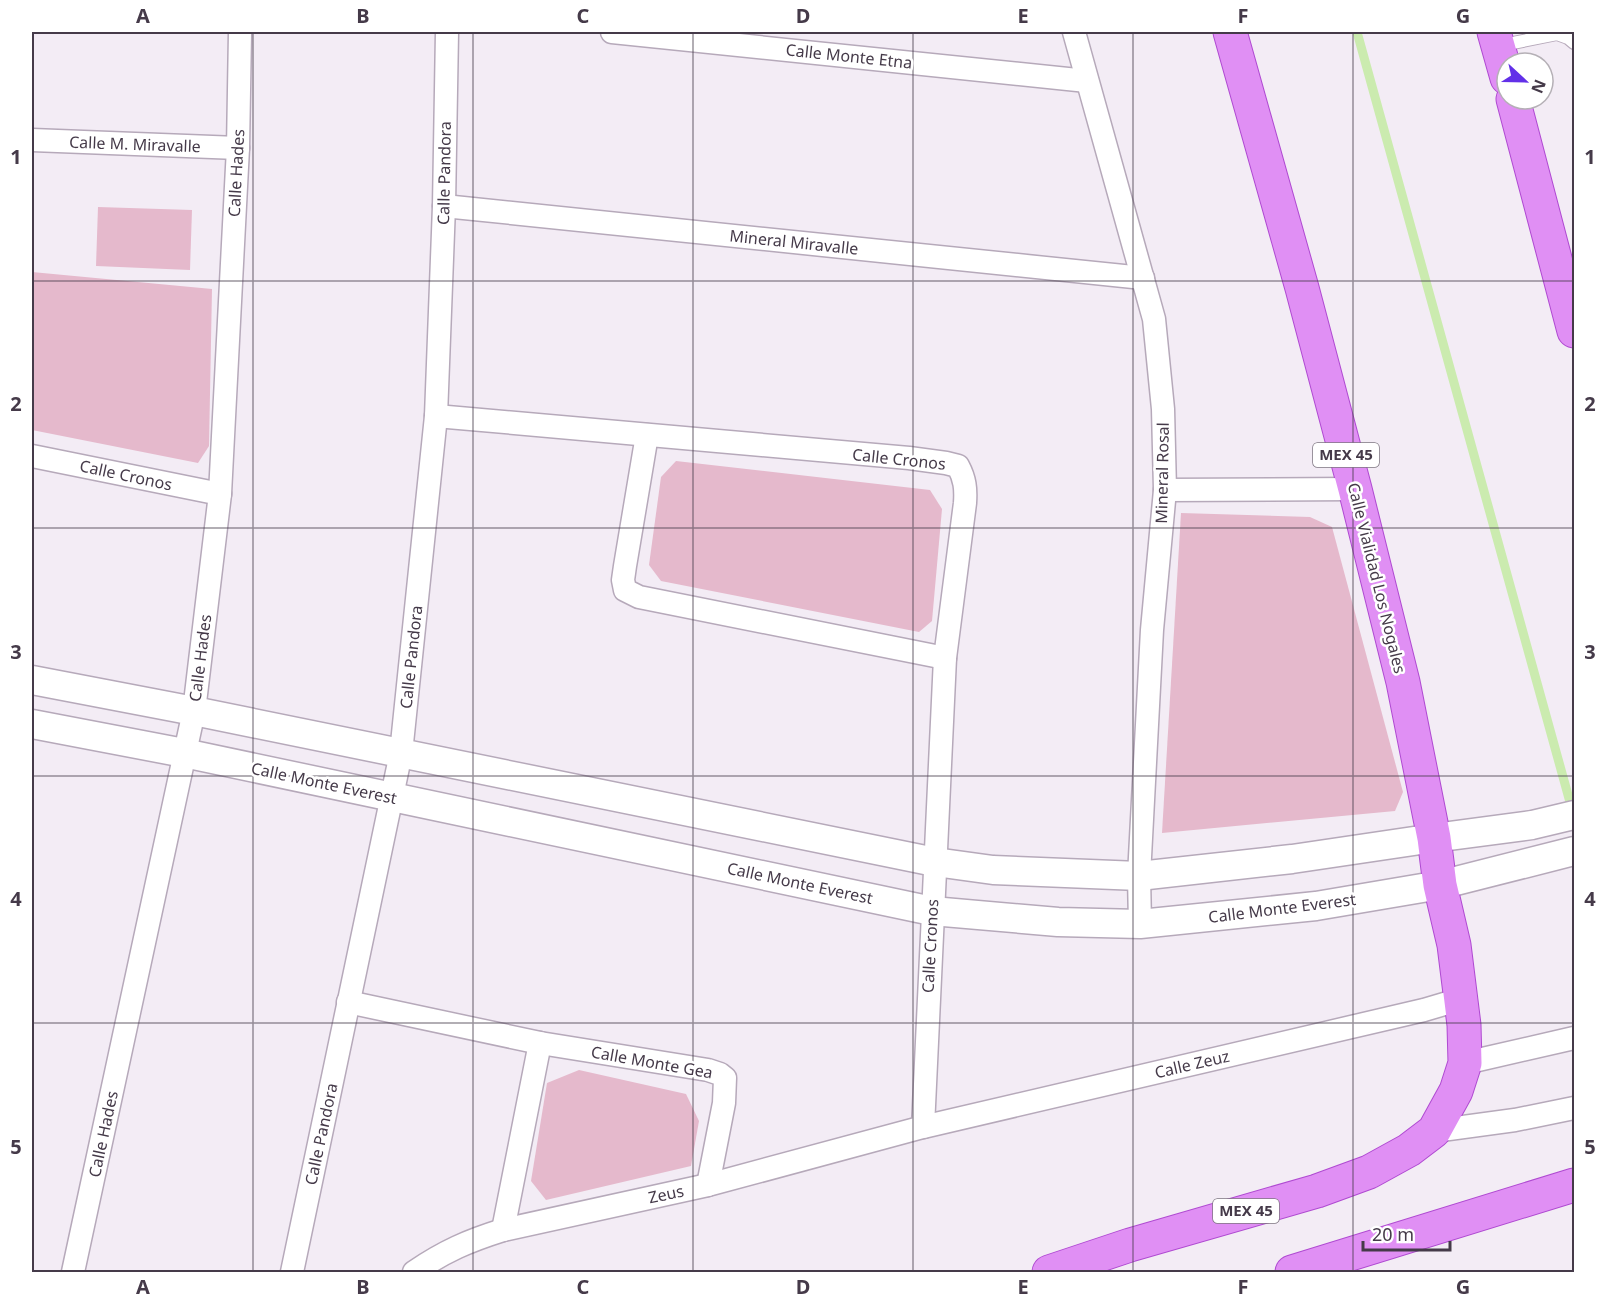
<svg xmlns="http://www.w3.org/2000/svg" width="1606" height="1304" font-family="'Noto Sans',sans-serif">
<style>
.green{fill:#e5b9cc}
.lines{fill:none;stroke-linecap:round;stroke-linejoin:round}
.stream{stroke:#cbebaf;stroke-width:9}
.service-casing{stroke:#b6a9ba;stroke-width:14}
.minor-casing{stroke:#b6a9ba;stroke-width:25}
.tertiary-casing{stroke:#b6a9ba;stroke-width:31}
.trunk-casing{stroke:#af4ad1;stroke-width:35}
.service{stroke:#fff;stroke-width:12}
.minor{stroke:#fff;stroke-width:22}
.tertiary{stroke:#fff;stroke-width:28}
.trunk{stroke:#e08ff4;stroke-width:33}
.grid{fill:none;stroke:#453a49;stroke-width:1.5;stroke-opacity:0.55}
.labels{text-anchor:middle;stroke-width:5;stroke-linejoin:round;paint-order:stroke}
.shield{fill:#fff;stroke:#7d7580;stroke-width:1.5}
.shield-label{font-size:15px;font-weight:bold;fill:#453a49}
.street-label{font-size:16px;fill:#453a49;stroke:#fff}
.neatline{fill:none;stroke:#453a49;stroke-width:2}
.grid-label{font-size:20px;text-anchor:middle;font-weight:bold;fill:#453a49}
</style>
<rect width="100%" height="100%" fill="#f3ecf5"/>
<!-- green -->
<g class="green">
<polygon points="98,207 192,210 190,270 96,266"/>
<polygon points="32,272 212,289 209,446 198,463 32,430"/>
<polygon points="676,461 930,490 942,509 932,621 919,632 661,581 649,565 661,477"/>
<polygon points="1181,513 1310,517 1332,527 1403,792 1395,811 1162,833"/>
<polygon points="579,1070 686,1094 699,1121 691,1166 546,1200 531,1181 547,1083"/>
</g>
<g class="lines">
<!-- stream -->
<polyline class="stream" points="1357,32 1573,813"/>
<!-- service casing -->
<g class="service-casing">
<polyline id="service" points="1498,46 1557,34 1568,38 1574,43"/>
</g>
<!-- minor casing -->
<g class="minor-casing">
<g id="minor">
<polyline points="612,32 1087,81"/>
<polyline points="1074,32 1154,319 1163,409 1165,490 1152,630 1139,876 1140,924"/>
<polyline points="32,140 238,148"/>
<polyline points="444,206 1143,278"/>
<path d="M436 416 909 458 946 463 958 466C965 479 966 489 965 503L945 658 923 1127"/>
<polyline points="647,435 625,566 623,580 625,590 639,597 945,658"/>
<polyline points="32,456 220,494"/>
<polyline points="1165,490 1355,489"/>
<polyline points="348,1002 540,1043 708,1070 720,1074 725,1078 724,1103 708,1185"/>
<polyline points="1465,1063 1574,1038"/>
<polyline points="1434,1131 1515,1120 1574,1108"/>
<polyline points="503,1230 540,1043"/>
<polyline points="73,1272 194,711 220,494 238,148 240,32"/>
<polyline points="292,1272 401,753 436,416 444,206 447,32"/>
<path d="M414 1272C445 1251 468 1241 503 1230L708 1185 923 1127 1424 1010 1461 999"/>
</g>
</g>
<!-- tertiary casing -->
<g class="tertiary-casing">
<g id="tertiary">
<polyline points="32,680 194,711 935,862 993,870 1139,876 1292,859 1434,838 1532,825 1574,815"/>
<polyline points="32,724 184,753 932,911 1058,922 1140,924 1316,906 1440,885 1574,851"/>
</g>
</g>
<!-- trunk casing -->
<g class="trunk-casing">
<g id="trunk">
<polyline points="1494,32 1507,78"/>
<polyline points="1513,99 1574,331"/>
<polyline points="1049,1272 1130,1245 1317,1191 1369,1172 1409,1150 1434,1131 1456,1091 1465,1063 1464,1025 1454,945 1440,885 1434,838 1403,682 1355,489 1302,288 1230,32"/>
<polyline points="1292,1272 1574,1185"/>
</g>
</g>
<!-- service -->
<use href="#service" class="service"/>
<!-- minor -->
<use href="#minor" class="minor"/>
<!-- tertiary -->
<use href="#tertiary" class="tertiary"/>
<!-- trunk -->
<use href="#trunk" class="trunk"/>
</g>
<!-- grid -->
<path class="grid" d="M253 32V1272M473 32V1272M693 32V1272M913 32V1272M1133 32V1272M1353 32V1272M32 281H1574M32 528H1574M32 776H1574M32 1023H1574"/>
<g class="labels">
<!-- shield labels -->
<g class="shield">
<rect x="1313" y="443" width="66" height="24" rx="4.5"/>
<rect x="1213" y="1199" width="66" height="24" rx="4.5"/>
</g>
<g class="shield-label">
<text x="1346" y="460">MEX 45</text>
<text x="1246" y="1216">MEX 45</text>
</g>
<!-- street labels -->
<g class="street-label">
<text transform="translate(849 56) rotate(6)" y="6">Calle Monte Etna</text>
<text transform="translate(135 144) rotate(2)" y="6">Calle M. Miravalle</text>
<text transform="translate(236 173) rotate(-87)" y="6">Calle Hades</text>
<text transform="translate(444 173) rotate(-89)" y="6">Calle Pandora</text>
<text transform="translate(794 242) rotate(6)" y="6">Mineral Miravalle</text>
<text transform="translate(899 459) rotate(6)" y="6">Calle Cronos</text>
<text transform="translate(1162 473) rotate(-89)" y="6">Mineral Rosal</text>
<text transform="translate(126 475) rotate(12)" y="6">Calle Cronos</text>
<text transform="translate(1377 578) rotate(76)" y="6">Calle Vialidad Los Nogales</text>
<text transform="translate(411 657) rotate(-84)" y="6">Calle Pandora</text>
<text transform="translate(200 658) rotate(-83)" y="6">Calle Hades</text>
<text transform="translate(324 783) rotate(12)" y="6">Calle Monte Everest</text>
<text transform="translate(800 883) rotate(12)" y="6">Calle Monte Everest</text>
<text transform="translate(1282 908) rotate(-7)" y="6">Calle Monte Everest</text>
<text transform="translate(930 946) rotate(-87)" y="6">Calle Cronos</text>
<text transform="translate(652 1062) rotate(10)" y="6">Calle Monte Gea</text>
<text transform="translate(1192 1064) rotate(-13)" y="6">Calle Zeuz</text>
<text transform="translate(103 1134) rotate(-78)" y="6">Calle Hades</text>
<text transform="translate(321 1134) rotate(-78)" y="6">Calle Pandora</text>
<text transform="translate(666 1194) rotate(-12)" y="6">Zeus</text>
</g>
</g>
<!-- border -->
<rect width="1606" height="1304" fill="none" stroke="#ffffff" stroke-width="66"/>
<!-- north arrow -->
<g transform="translate(1525 81) rotate(112)"><circle r="28" fill="#ffffff" stroke="#b5b0b6" stroke-width="1.5"/>
<path d="M0-4.5L10 22L0 15L-10 22Z" fill="#6230e8"/>
<text y="-9" font-size="16" font-weight="bold" text-anchor="middle" fill="#453a49">N</text>
</g>
<!-- scale -->
<path d="M1363 1241v9h87v-9" fill="none" stroke="#453a49" stroke-width="3"/>
<text x="1372" y="1241" font-size="18" fill="#453a49" stroke="#ffffff" stroke-width="4.5" paint-order="stroke">20 m</text>
<rect x="33" y="33" width="1540" height="1238" class="neatline"/>
<g class="grid-label">
<text x="143" y="23">A</text>
<text x="363" y="23">B</text>
<text x="583" y="23">C</text>
<text x="803" y="23">D</text>
<text x="1023" y="23">E</text>
<text x="1243" y="23">F</text>
<text x="1463" y="23">G</text>
<text x="16" y="164">1</text>
<text x="1590" y="164">1</text>
<text x="16" y="411">2</text>
<text x="1590" y="411">2</text>
<text x="16" y="659">3</text>
<text x="1590" y="659">3</text>
<text x="16" y="906">4</text>
<text x="1590" y="906">4</text>
<text x="16" y="1154">5</text>
<text x="1590" y="1154">5</text>
<text x="143" y="1294">A</text>
<text x="363" y="1294">B</text>
<text x="583" y="1294">C</text>
<text x="803" y="1294">D</text>
<text x="1023" y="1294">E</text>
<text x="1243" y="1294">F</text>
<text x="1463" y="1294">G</text>
</g>
</svg>
